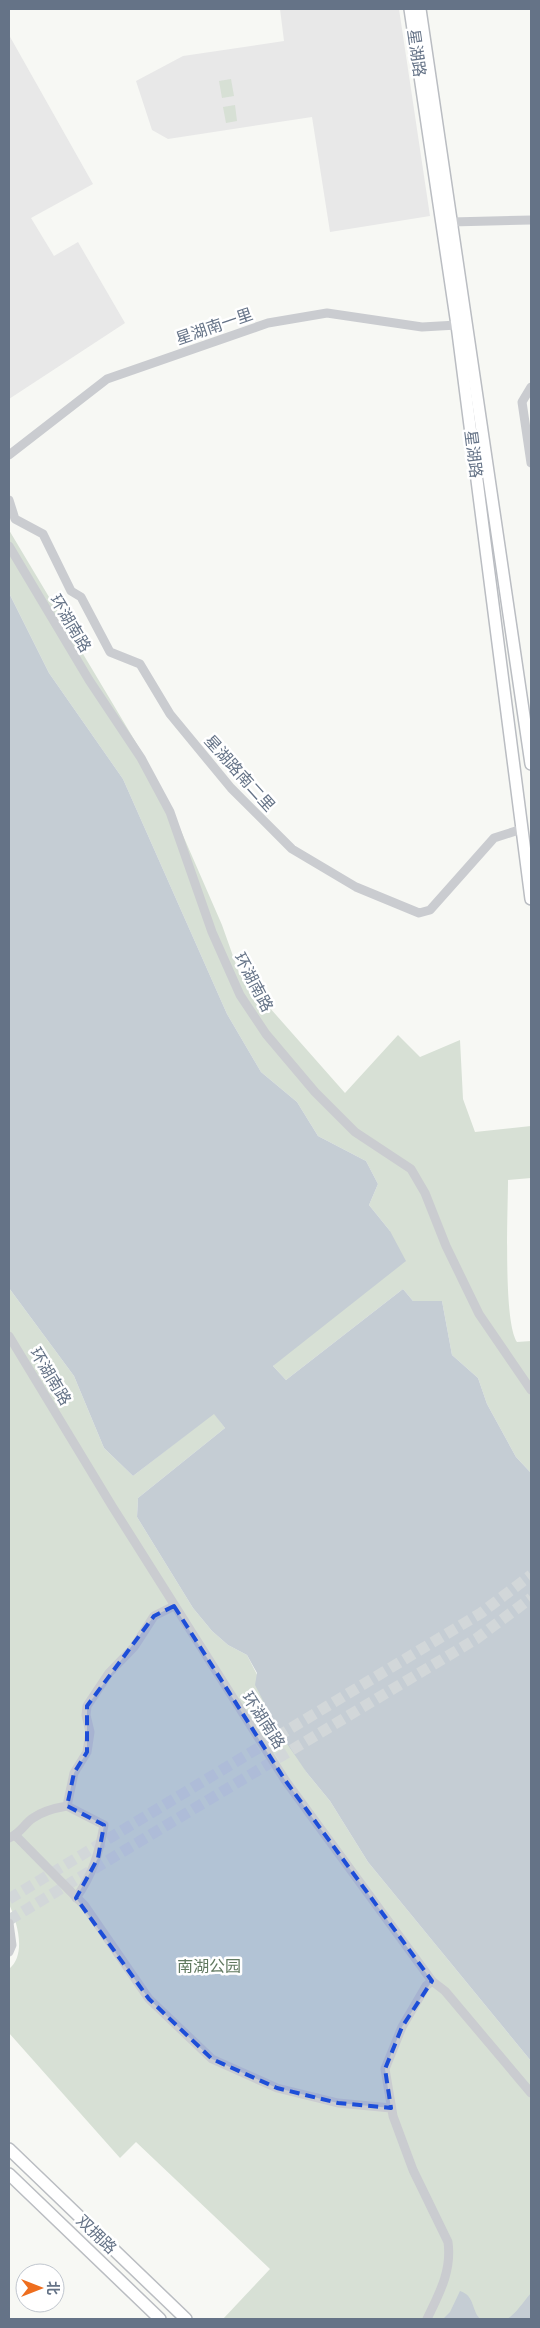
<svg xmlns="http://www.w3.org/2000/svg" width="540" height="2328" font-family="Lato,'Noto Sans SC',sans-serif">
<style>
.built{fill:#e8e8e8}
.green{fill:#d7e0d5}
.water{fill:#c5cdd4}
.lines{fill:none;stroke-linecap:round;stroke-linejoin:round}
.major-tunnel{stroke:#d2d7d9;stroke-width:11;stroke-dasharray:11 5.5;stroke-linecap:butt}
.major-casing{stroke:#babdc2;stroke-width:14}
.minor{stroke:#caccd0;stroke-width:9}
.major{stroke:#fff;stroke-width:11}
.marked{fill:#1d4ed8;fill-opacity:0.2;stroke:#1d4ed8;stroke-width:4;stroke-dasharray:10 6;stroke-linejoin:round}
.labels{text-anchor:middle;stroke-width:5;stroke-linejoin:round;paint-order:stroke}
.street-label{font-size:16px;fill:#657387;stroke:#fff}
.park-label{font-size:16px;fill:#617960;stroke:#fff}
</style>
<rect width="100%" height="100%" fill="#f7f8f4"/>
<!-- built -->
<g class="built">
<polygon points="280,9 399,9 430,216 330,232 312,117 168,139 152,130 136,81 183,56 284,41"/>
<polygon points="9,35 93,184 31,218 54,256 78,242 125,323 9,399"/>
</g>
<!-- green -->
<g class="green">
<polygon points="231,79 234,96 222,98 219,81"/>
<polygon points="235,105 237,121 226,123 223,107"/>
<path d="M9 530 144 756 175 817 222 925 239 973 345 1093 398 1035 420 1057 460 1040 463 1099 475 1132 531 1126V1178L508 1180C508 1211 503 1321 517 1342L531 1341V1473L516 1457 487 1404 478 1378 452 1355 442 1301H413L403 1289 286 1380 273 1366 390 1231 369 1205 378 1184 366 1161 318 1136 297 1102 261 1072 227 1014 123 779 49 673 9 593Z"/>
<path d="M9 1288 74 1376 104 1448 133 1476 214 1413 225 1428 138 1498 137 1517 193 1608 212 1631 228 1645 247 1655 307 1773 330 1801 368 1862 531 2061V2319H223L270 2269 136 2142 120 2158 9 2033V1969C27 1954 17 1922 9 1904Z"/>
</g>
<!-- water -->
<g class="water">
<polygon points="9,593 49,673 123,779 227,1014 261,1072 297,1102 318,1136 366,1161 378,1184 369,1205 390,1231 406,1261 273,1366 286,1380 403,1289 413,1301 442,1301 452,1355 478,1378 487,1404 516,1457 531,1473 531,2061 368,1862 330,1801 307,1773 279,1732 255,1685 257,1673 247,1655 228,1645 212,1631 193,1608 137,1517 138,1498 225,1428 214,1414 133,1476 104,1448 74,1376 9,1288"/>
<path d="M460 2291C475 2296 471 2309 480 2319H443L450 2312Z"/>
<path d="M531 2293V2319H507C515 2315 524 2301 531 2293Z"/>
</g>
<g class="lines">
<!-- major-tunnel -->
<g class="major-tunnel">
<polyline points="9,1899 481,1613 531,1575"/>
<polyline points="9,1920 476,1639 531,1598"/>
</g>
<!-- major casing -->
<g class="major-casing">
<g id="major">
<polyline points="410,9 457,325 531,899"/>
<polyline points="420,9 531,764"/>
<polyline points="9,2149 186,2319"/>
<polyline points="9,2174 160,2319"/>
</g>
</g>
<!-- minor -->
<g class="minor">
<polyline points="451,222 531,220"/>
<polyline points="531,387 522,402 531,463"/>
<polyline points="9,455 107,379 268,323 327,313 422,327 457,325"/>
<polyline points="9,500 15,519 43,534 71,591 81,597 110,652 140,664 170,714 231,788 292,849 356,887 419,913 430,910 494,838 522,829"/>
<polyline points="9,546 89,680 141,758 170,812 212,932 240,995 266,1034 315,1092 355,1132 411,1169 425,1193 446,1246 479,1314 531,1390"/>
<polyline points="9,1336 112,1506 285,1780 432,1981 445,1991 531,2093"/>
<path d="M67 1806 104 1825C99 1853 93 1874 76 1898"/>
<polyline points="15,1835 85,1906 149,1999 212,2059 277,2088 338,2103 391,2108"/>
<path d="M9 1838C20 1834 24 1824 33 1818 43 1811 55 1808 67 1806L74 1773 87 1752 90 1732 86 1715 87 1706 109 1673 134 1647 154 1616 174 1606"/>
<polyline points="9,1923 12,1945 9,1952"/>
<path d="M427 2319C439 2294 452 2271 448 2242L413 2170 393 2116 385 2069 402 2027 426 1986 432 1981"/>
</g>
<!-- major -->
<use href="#major" class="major"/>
</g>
<!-- marked area -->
<path class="marked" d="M174 1606 285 1780 432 1981 402 2027 385 2069 391 2108 338 2103 277 2088 212 2059 149 1999 76 1898 98 1858 104 1825 67 1806 74 1773 87 1752V1706L154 1616Z"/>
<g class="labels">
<!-- street labels -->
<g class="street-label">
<text transform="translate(417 53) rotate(82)" y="6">星湖路</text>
<text transform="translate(214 326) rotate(-19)" y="6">星湖南一里</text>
<text transform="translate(474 454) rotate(83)" y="6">星湖路</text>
<text transform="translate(71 623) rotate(59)" y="6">环湖南路</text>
<text transform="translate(240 773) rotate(48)" y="6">星湖路南二里</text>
<text transform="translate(254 982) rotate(62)" y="6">环湖南路</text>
<text transform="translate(51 1376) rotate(59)" y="6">环湖南路</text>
<text transform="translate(264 1720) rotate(57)" y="6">环湖南路</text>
<text transform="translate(97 2234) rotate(44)" y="6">双拥路</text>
</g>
<!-- park labels -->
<g class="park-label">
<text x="209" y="1972">南湖公园</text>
</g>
</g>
<!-- border -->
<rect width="540" height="2328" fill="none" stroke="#657387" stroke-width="20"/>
<!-- north arrow -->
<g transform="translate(40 2288) rotate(90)"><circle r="24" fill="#ffffff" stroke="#c1c7cf"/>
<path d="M0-4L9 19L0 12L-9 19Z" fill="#ee6e1e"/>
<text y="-8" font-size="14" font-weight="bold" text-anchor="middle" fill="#657387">北</text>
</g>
</svg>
